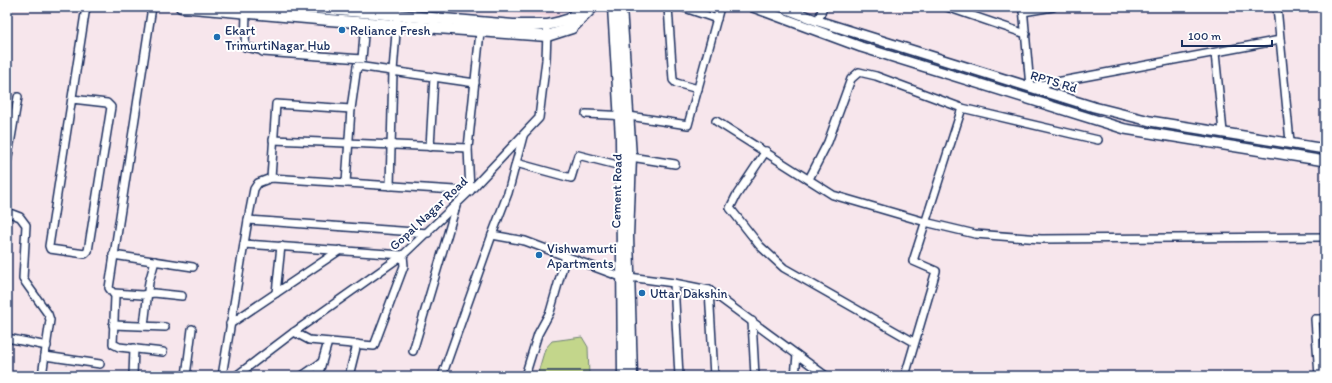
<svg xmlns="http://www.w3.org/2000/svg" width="1332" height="383" font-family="Itim,sans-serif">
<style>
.built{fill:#f1d5df}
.green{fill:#c3d68b;stroke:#6f8274}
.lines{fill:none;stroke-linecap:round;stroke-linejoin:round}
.minor-casing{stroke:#1b2f5e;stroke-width:10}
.tertiary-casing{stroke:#1b2f5e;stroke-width:12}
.secondary-casing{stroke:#1b2f5e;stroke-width:13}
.minor{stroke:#fff;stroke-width:7}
.tertiary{stroke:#fff;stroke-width:9}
.secondary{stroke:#fff;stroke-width:10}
.poi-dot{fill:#1f6fb2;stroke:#fff;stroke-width:1.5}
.labels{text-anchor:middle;stroke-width:4;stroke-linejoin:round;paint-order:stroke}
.poi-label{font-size:13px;fill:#1b2f5e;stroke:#fff;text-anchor:start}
.street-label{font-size:13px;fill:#1b2f5e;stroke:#fff}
</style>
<rect width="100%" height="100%" fill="#f7e6ec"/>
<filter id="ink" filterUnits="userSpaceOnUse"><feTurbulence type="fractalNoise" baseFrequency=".025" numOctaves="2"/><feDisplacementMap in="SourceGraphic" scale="8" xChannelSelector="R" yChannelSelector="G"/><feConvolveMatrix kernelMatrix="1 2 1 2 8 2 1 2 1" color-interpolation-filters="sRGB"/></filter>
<g filter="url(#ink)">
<!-- built -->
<polygon class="built" points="431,7 566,7 559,17"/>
<!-- green -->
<polygon class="green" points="582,337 588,347 589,376 537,376 545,349 552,341"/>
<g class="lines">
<!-- minor casing -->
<g class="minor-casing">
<g id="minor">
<polyline points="152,7 109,288 115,296 113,344 119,347 163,352"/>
<polyline points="668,7 673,80 676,83 698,89"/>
<polyline points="682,7 717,19"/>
<polyline points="947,7 1026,34"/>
<polyline points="1023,7 1030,87 1280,40"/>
<polyline points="1277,7 1290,142"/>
<polyline points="246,12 245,47 260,50 263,52 362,59 365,23"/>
<polyline points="1023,12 1053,7"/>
<polyline points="818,21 823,7"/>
<polyline points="1215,53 1223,132"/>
<polyline points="72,99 107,103 111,107 88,251 85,254 50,249 49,246 86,7"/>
<polyline points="586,114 629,116 688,125 720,7"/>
<polyline points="716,121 833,195 929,223 975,234 1041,239 1325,237"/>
<polyline points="523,136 508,193 492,235 525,241 621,277 629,277 674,283 709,290 826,376"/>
<polyline points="273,140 468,148"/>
<polyline points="430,147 434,77"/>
<polyline points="766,151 736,196 730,208 760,246 784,268 914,342"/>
<polyline points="631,157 675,164"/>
<polyline points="7,162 18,97"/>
<polyline points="516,163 571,178 578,155 621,166"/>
<polyline points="271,178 276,104 351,109"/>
<polyline points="809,179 828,142 851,79 859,72 876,76 962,108 1098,140"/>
<polyline points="346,183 351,109 357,66 475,83"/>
<polyline points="390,186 393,71 397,20"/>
<polyline points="7,212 20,217 26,225 23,279 48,314 50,320 42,376"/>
<polyline points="248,220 428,233"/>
<polyline points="244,244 403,255 404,266 374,346 309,340 294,332"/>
<polyline points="113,255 193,267"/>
<polyline points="674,283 679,376"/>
<polyline points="709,290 714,376"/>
<polyline points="114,293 142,295 154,293 182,296"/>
<polyline points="276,293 281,246"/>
<polyline points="752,321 755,376"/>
<polyline points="230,324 340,250"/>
<polyline points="113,325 165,327"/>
<polyline points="144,326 149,282 155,261"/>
<polyline points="7,338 47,346"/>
<polyline points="413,351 456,206"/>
<polyline points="45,356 100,364"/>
<polyline points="133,376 134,348"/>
<polyline points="186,376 192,329"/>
<polyline points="222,376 248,220 254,189 258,183 271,178 470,191 468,148 480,32"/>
<polyline points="236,376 294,332 403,255 470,191 539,118 546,60 547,32"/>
<polyline points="302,376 321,363"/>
<polyline points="318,376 328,342"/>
<polyline points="349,376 357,344"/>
<polyline points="442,376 492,235"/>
<polyline points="525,376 538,334 550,312 566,256"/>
<polyline points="795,376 797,355"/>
<polyline points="905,376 936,271 913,261 962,108"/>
<polyline points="1319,376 1315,319 1325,319"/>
</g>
</g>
<!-- tertiary casing -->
<g class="tertiary-casing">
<g id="tertiary">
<polyline points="753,7 861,47 1125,129 1325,161"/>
<polyline points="782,7 818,21 1094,107 1150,121 1325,149"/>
</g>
</g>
<!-- secondary casing -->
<g class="secondary-casing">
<g id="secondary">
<polyline points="181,7 329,20 547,36 572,28 593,7"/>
<polyline points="304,7 513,25 547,25 560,22 570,19 580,7"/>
<polyline points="613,7 621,138 623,376"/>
<polyline points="621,7 631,157 628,236 632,376"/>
</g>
</g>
<!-- minor -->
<use href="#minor" class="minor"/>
<!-- tertiary -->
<use href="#tertiary" class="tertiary"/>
<!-- secondary -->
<use href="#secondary" class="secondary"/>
</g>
</g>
<!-- markers -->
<g class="poi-dot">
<circle cx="342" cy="30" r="4"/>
<circle cx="217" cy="37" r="4"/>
<circle cx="539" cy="255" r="4"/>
<circle cx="642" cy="293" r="4"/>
</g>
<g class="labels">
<!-- poi labels -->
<g class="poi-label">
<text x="225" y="35">Ekart<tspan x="225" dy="15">TrimurtiNagar Hub</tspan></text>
<text x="350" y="35">Reliance Fresh</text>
<text x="547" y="253">Vishwamurti<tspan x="547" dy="15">Apartments</tspan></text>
<text x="650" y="298">Uttar Dakshin</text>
</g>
<!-- street labels -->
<g class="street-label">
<text transform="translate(1054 81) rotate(17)" y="5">RPTS Rd</text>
<text transform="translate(616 191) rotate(-89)" y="5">Cement Road</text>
<text transform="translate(428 213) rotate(-43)" y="5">Gopal Nagar Road</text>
</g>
</g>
<!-- margin -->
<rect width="1332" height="383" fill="none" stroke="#fff" stroke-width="24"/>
<rect x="12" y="12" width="1308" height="359" fill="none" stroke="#1b2f5e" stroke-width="1.5" filter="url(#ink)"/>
<!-- scale -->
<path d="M1182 40v6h90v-6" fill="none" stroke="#1b2f5e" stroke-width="2"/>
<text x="1188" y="40" font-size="12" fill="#1b2f5e" stroke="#ffffff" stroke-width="3" paint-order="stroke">100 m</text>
</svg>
